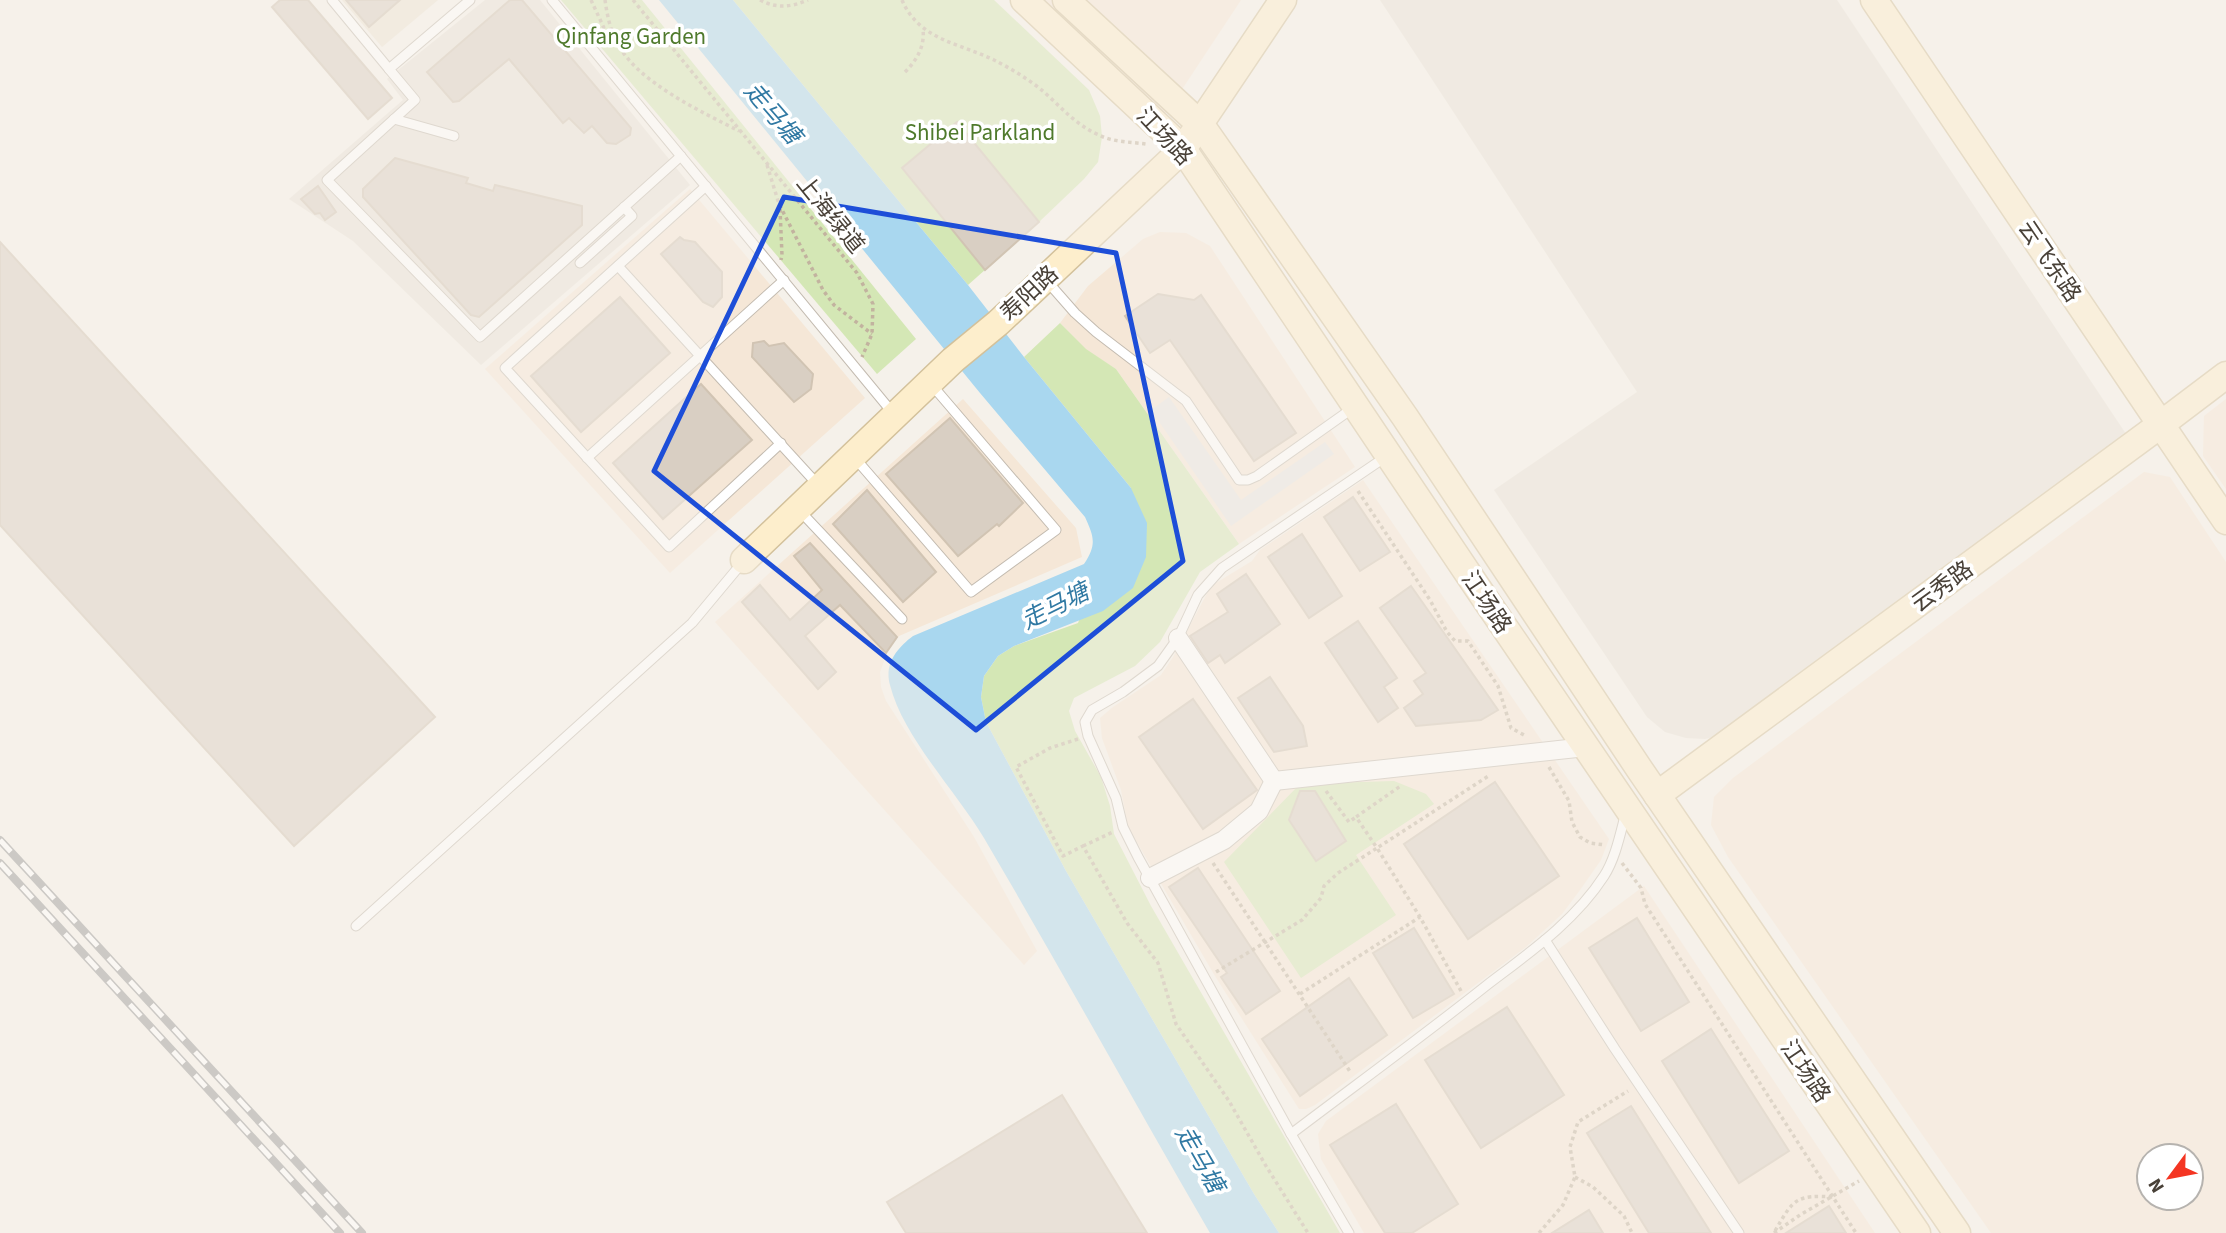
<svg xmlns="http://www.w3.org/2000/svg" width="2226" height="1233" font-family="'Source Sans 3','Noto Sans SC',sans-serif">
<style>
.residential{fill:#e9e3d9}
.commercial{fill:#f5e7d7;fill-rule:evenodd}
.education{fill:#ede5d5}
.green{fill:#d4e7b5}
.parking{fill:#e7e4e2}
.water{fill:#a9d7ef}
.building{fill:#d9cfc3;stroke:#d1c4b3;stroke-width:2}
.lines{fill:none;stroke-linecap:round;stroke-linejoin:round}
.lane-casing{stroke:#c3bbb0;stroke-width:11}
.street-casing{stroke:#c3bbb0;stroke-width:20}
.secondary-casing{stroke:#d3c19b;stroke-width:29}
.path{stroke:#c2b39f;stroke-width:3.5;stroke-dasharray:3.5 3.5;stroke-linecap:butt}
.lane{stroke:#fff;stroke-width:9}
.street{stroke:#fff;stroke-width:18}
.secondary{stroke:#fdeecc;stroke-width:26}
.rail-casing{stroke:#999;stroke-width:8}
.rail{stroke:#fff;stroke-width:5;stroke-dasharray:16;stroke-linecap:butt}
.marked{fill:none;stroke:#1d4ed8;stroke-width:5;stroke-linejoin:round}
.labels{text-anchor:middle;stroke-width:7;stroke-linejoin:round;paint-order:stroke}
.park-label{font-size:23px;fill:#4f7a2c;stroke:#fff}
.street-label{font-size:23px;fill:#494138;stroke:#fff}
.water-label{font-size:24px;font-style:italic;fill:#3079a3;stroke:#fff}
</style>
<rect width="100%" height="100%" fill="#f5f1ea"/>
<!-- residential -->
<g class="residential">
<polygon points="485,0 540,0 690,185 481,365 353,241 289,199 403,100 387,79"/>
<polygon points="1380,0 1837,0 2138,452 1722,735 1705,739 1686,738 1665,732 1647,717 1494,490 1637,392"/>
</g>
<!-- commercial -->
<g class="commercial">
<polygon points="1040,0 1241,0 1165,115"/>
<polygon points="690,189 865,398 670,573 485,369"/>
<polygon points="1160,232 1186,233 1210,246 1355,467 1239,544 1116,369 1086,350 1060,323 1088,286 1143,239"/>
<polygon points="963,399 1076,528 1082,557 899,636 888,649 884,661 880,672 881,687 886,701 974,837 1037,951 1024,965 715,622"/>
<polygon points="2226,399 2226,489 2203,456 2204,416"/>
<path d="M2144 472 2170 477 2226 562V1233H1991L1728 857 1711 825 1714 797 1733 778ZM2149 1156H2191V1198H2149Z"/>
<polygon points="1363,480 1609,839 1601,860 1580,890 1562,914 1526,947 1315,1105 1306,1109 1299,1109 1215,976 1128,827 1121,790 1102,738 1100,718 1113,707 1161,675 1173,657 1211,586 1252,561 1260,550"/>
<polygon points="1644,886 1875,1233 1364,1233 1321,1159 1318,1134 1326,1121"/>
</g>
<!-- education -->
<polygon class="education" points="342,0 438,0 382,47"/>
<!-- green -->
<g class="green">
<polygon points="561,0 642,0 916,339 877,374"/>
<polygon points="733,0 994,0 1089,90 1100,116 1102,137 1098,162 1084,179 1039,222 968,285"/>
<polygon points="1060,323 1086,349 1116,369 1239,544 1200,572 1160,642 1135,666 1074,698 1069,711 1075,731 1101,777 1110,806 1114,834 1151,906 1340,1233 1279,1233 1254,1194 1066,871 986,722 981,697 984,676 998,656 1014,646 1078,623 1131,488 1024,357"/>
<polygon points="1394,781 1426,794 1434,804 1356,855 1396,915 1301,978 1224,862 1300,784"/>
</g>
<!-- parking -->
<polygon class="parking" points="1169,397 1241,500 1325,442 1334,454 1231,526 1151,410"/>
<!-- water -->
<path class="water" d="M659 0H733L968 285 1024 357 1131 488 1147 523 1146 557 1133 588 1103 611 1014 646 998 656 984 676 981 697 986 722 1066 871 1254 1194 1279 1233H1210C1134 1102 1061 969 984 838 956 791 903 737 890 685 884 664 897 648 913 636L1084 564C1097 544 1094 537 1085 517L980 393Z"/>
<!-- building -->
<g class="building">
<polygon points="280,0 308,0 392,98 368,119 272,7"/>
<polygon points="346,0 400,0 369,27"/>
<polygon points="510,0 522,0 631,128 630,135 616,144 607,143 592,126 584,133 569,118 563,123 509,59 459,101 453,102 427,72"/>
<polygon points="957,122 1039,222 985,270 902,168"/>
<polygon points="395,158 468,178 466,183 493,191 495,185 582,206 582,225 479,317 471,315 363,197 363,189"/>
<polygon points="318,186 336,212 325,220 320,213 315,214 301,199"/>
<polygon points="680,237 684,240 695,242 722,272 722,297 713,307 703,302 661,254"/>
<polygon points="0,242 435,717 294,846 0,525"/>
<polygon points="1158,294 1194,300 1201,295 1296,433 1254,461 1170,340 1150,353 1125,316"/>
<polygon points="620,297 670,353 581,432 531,376"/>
<polygon points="764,341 769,346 784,343 813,374 811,389 794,402 752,357 753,343"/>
<polygon points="701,384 752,440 663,519 613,463"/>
<polygon points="950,418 1023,503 999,526 997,524 958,556 886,474"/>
<polygon points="867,490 936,572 903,602 833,524"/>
<polygon points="1353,497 1390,552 1360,571 1324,517"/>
<polygon points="1302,534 1342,596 1309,618 1268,557"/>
<polygon points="810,543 897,637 886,653 840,605 805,636 836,672 818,689 742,602 760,585 790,620 822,590 794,556"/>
<polygon points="1246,574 1280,624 1225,663 1220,655 1208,663 1190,636 1228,612 1217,594"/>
<polygon points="1411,586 1498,710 1481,720 1416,726 1404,708 1423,694 1414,681 1426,673 1380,608"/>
<polygon points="1358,621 1397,678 1384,687 1398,708 1378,722 1325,643"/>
<polygon points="1270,677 1303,726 1307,746 1274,752 1238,698"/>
<polygon points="1193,699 1257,790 1203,829 1139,737"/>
<polygon points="1495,782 1559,876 1468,939 1404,844"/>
<polygon points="1300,791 1315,791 1346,841 1316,861 1289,820"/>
<polygon points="1198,868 1280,991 1246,1014 1221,977 1227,973 1169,887"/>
<polygon points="1637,918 1689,1002 1641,1031 1589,948"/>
<polygon points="1414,928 1454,994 1413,1018 1373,953"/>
<polygon points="1349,978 1387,1035 1300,1096 1262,1039"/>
<polygon points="1507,1007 1564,1095 1481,1148 1425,1060"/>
<polygon points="1711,1029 1789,1151 1739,1183 1662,1061"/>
<polygon points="1062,1095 1147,1233 906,1233 887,1202"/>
<polygon points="1396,1104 1458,1204 1412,1233 1385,1233 1330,1145"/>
<polygon points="1631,1106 1711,1233 1649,1233 1587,1133"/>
<polygon points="1829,1206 1846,1233 1786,1233"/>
<polygon points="1589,1210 1603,1233 1552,1233"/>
</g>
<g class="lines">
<!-- lane casing -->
<g class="lane-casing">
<g id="lane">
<polyline points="332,0 389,69"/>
<polyline points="470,0 389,69 415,100 327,180 480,337 681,156"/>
<polyline points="552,0 892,412"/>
<polyline points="394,119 454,136"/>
<polyline points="706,186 505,368 669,547 781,443"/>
<polyline points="580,263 632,216 624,207"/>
<polyline points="618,266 819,486"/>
<polyline points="1046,280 1075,313 1096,332 1186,401 1239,480 1248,480 1257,476 1353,408"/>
<polyline points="854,457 971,592 1056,530 931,384"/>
<polyline points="587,458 784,280"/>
<polyline points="799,510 902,619"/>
<polyline points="356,926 692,623 742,563"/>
<polyline points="1545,940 1615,1049 1739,1233"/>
<path d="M1291 1134C1357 1084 1423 1036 1487 985 1529 953 1575 921 1604 876 1615 859 1620 835 1625 816"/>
<polyline points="1349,1233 1291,1134 1138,857 1123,827 1116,798 1088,736 1085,722 1092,710 1123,692 1158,666 1178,638 1198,595 1222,568 1387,456"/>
</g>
</g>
<!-- street casing -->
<g class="street-casing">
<g id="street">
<polyline points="1178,638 1274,781"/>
<polyline points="1274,781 1586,747"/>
<polyline points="1150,878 1224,840 1259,811 1274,781"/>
</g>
</g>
<!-- secondary casing -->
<g class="secondary-casing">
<g id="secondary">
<polyline points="1024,0 1183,149 1475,584 1917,1233"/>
<polyline points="1066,0 1201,125 1405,417 1640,770 1957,1233"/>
<polyline points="1874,0 2226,521"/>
<polyline points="744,560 953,360 998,323 1183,149 1283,0"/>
<polyline points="1657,795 2160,425 2226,375"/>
</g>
</g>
<!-- path -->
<g class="path">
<polyline points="591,0 604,28 615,40"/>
<path d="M605 0C607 14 610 30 617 42 635 81 702 112 739 131"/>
<polyline points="633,0 857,273 873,304 872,334 862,357"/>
<path d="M760 0C777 9 791 7 808 0"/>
<path d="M902 0C919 40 959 43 994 60 1010 68 1030 80 1044 92 1062 108 1076 125 1099 135 1112 142 1131 142 1146 144"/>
<path d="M905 72C917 60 925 46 923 29"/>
<polyline points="767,165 779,204 823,290 834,305 872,334"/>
<polyline points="780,209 782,255 781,260"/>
<polyline points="1358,491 1430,600 1447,632 1455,641 1468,641 1498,686 1511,728 1526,736"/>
<polyline points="1078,739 1050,748 1016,767 1063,856 1083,846 1127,923 1158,963 1176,1024 1229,1101 1266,1166 1308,1233"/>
<polyline points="1549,767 1569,801 1572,822 1580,837 1590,843 1605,845"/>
<polyline points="1326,791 1349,822 1356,817"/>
<polyline points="1083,846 1113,832"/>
<polyline points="1213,863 1351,1073"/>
<polyline points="1622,863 1641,888 1645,904 1856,1233"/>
<polyline points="1216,972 1302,920 1321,898 1324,886 1338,873 1377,848 1356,817 1402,785"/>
<polyline points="1461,991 1420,917 1377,848 1490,775"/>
<polyline points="1300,994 1420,917"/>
<polyline points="1575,1177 1593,1187 1624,1216 1632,1233"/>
<path d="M1775 1231C1794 1198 1796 1195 1834 1197"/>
<polyline points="1539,1233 1563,1205 1575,1177 1570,1147 1578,1122 1628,1091"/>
<polyline points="1774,1233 1800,1215 1859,1181"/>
</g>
<!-- lane -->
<use href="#lane" class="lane"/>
<!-- street -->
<use href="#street" class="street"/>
<!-- secondary -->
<use href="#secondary" class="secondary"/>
<!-- rail casing -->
<g class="rail-casing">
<g id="rail">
<polyline points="0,840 362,1233"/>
<polyline points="0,863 340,1233"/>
</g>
</g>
<!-- rail -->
<use href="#rail" class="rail"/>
</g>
<!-- marked area -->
<path d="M0 0H2226V1233H0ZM784 197 1116 253 1183 561 976 730 654 471Z" fill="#f5f1ea" fill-opacity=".55" fill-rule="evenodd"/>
<path class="marked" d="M784 197 1116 253 1183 561 976 730 654 471Z"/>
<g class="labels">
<!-- park labels -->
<g class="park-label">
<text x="631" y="44">Qinfang Garden</text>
<text x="980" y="140">Shibei Parkland</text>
</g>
<!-- street labels -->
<g class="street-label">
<text transform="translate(1165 136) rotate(47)" y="8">江场路</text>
<text transform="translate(831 214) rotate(51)" y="8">上海绿道</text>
<text transform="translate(2050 261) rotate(56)" y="8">云飞东路</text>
<text transform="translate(1029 293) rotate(-43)" y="8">寿阳路</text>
<text transform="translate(1942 586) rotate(-36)" y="8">云秀路</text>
<text transform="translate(1487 602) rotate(56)" y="8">江场路</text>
<text transform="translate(1806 1071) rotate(56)" y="8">江场路</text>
</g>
<!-- water labels -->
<g class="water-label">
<text transform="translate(773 113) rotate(49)" y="8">走马塘</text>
<text transform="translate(1055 606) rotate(-27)" y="8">走马塘</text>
<text transform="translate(1200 1159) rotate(60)" y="8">走马塘</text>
</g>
</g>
<!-- north arrow -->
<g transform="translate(2170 1177) rotate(238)"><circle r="33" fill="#ffffff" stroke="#b6b3af" stroke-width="2"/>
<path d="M0-5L12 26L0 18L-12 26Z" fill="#f43522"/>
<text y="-10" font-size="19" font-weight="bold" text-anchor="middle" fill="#494138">N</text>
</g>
</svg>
